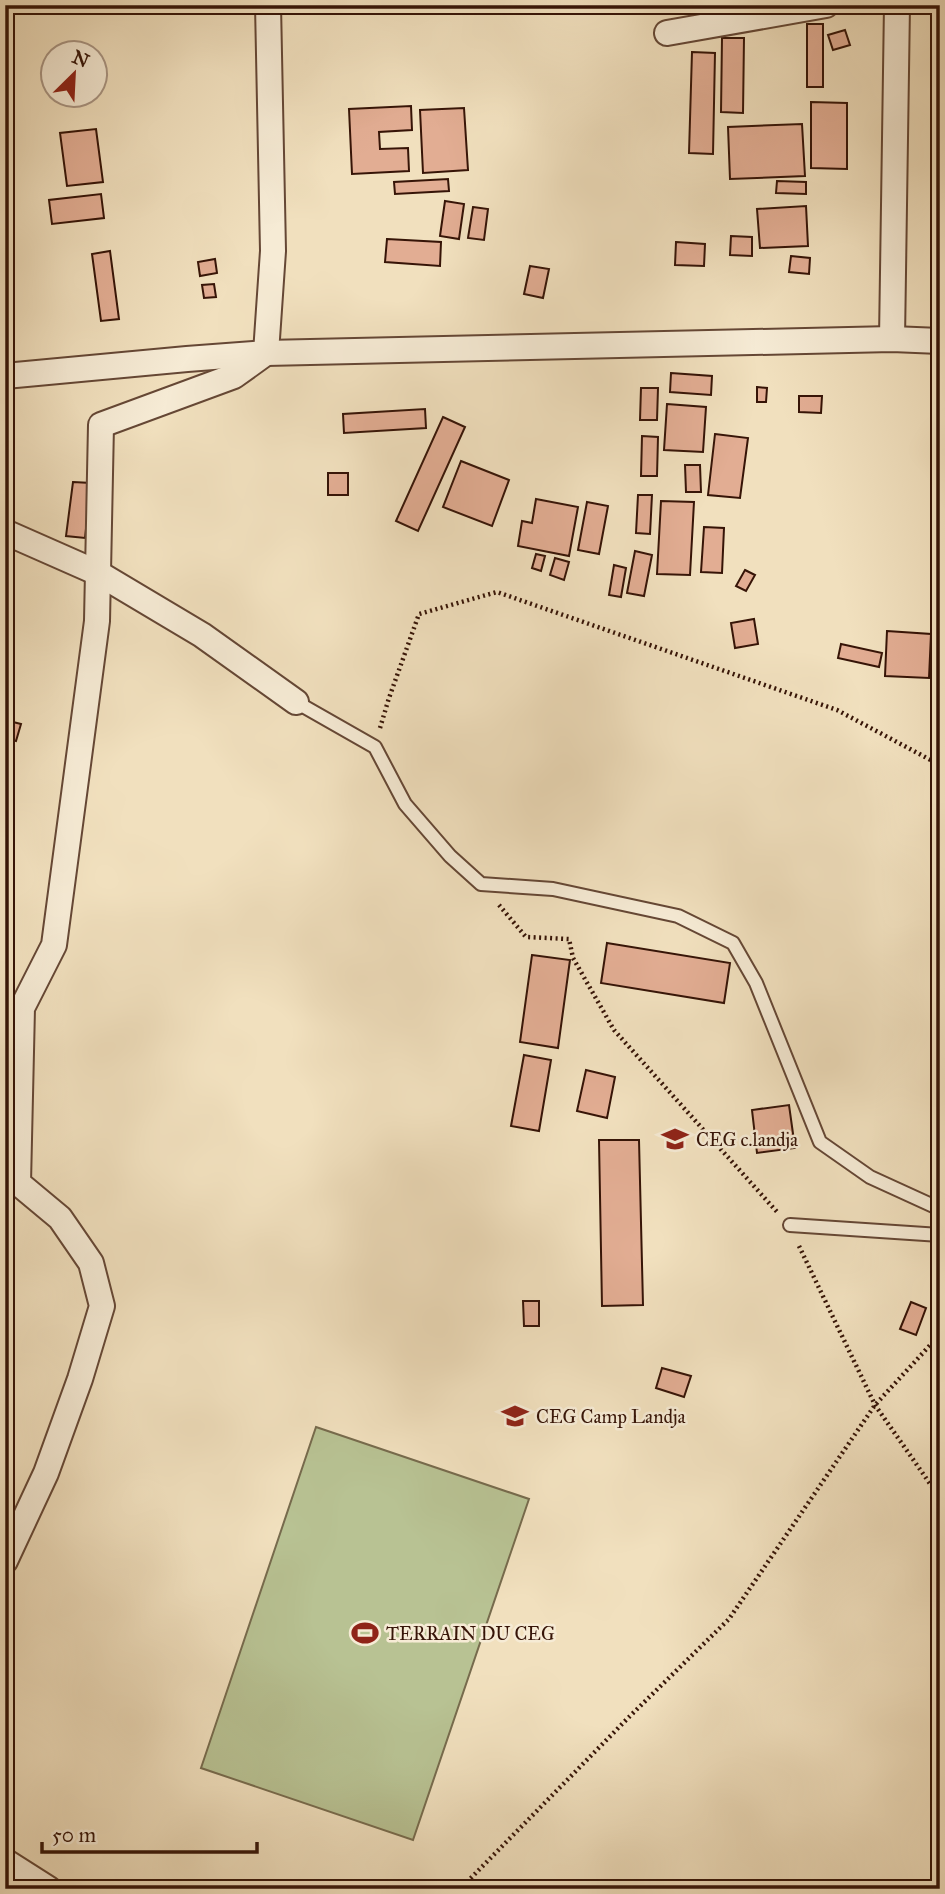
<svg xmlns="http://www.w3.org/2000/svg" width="945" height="1894" font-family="'IM FELL Great Primer',serif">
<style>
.green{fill:#b8c293;stroke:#776b4d;stroke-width:2}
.building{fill:#e2ad93;stroke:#361407;stroke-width:2}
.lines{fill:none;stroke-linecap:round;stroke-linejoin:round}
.service-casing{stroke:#654735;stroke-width:16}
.minor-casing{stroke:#654735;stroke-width:28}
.path{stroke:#361407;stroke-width:4.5;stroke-dasharray:2 3.5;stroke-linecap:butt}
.service{stroke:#f6ebd5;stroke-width:12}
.minor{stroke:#f6ebd5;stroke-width:24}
.labels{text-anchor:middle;stroke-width:5;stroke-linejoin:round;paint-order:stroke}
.poi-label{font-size:19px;fill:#361407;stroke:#f6ebd5;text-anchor:start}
</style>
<rect width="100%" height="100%" fill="#f1e0be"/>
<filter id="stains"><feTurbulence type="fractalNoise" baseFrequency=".00286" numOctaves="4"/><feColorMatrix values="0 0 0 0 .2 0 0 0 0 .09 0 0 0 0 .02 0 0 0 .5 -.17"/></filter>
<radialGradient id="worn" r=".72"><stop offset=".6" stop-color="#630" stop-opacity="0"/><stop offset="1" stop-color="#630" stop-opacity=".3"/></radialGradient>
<!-- green -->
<polygon class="green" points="316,1427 529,1499 413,1840 201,1768"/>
<!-- building -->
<g class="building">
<rect x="807" y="24" width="16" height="63"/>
<polygon points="845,30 850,45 833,50 828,35"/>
<polygon points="722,38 744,38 743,113 721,112"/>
<polygon points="692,52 715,53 713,154 689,153"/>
<polygon points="811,102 847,103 847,169 811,168"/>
<polygon points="411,106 412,130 379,132 380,149 408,148 409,171 352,174 349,109"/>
<polygon points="464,108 468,170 423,173 420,110"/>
<polygon points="935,117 940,117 940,150 937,150"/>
<polygon points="802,124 805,176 730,179 728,127"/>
<polygon points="96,129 103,182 67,186 60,133"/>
<polygon points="448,179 449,191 395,194 394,182"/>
<polygon points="777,181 806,182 806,194 776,193"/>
<polygon points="101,194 104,218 52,224 49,200"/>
<polygon points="445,201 464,204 459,239 440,236"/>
<polygon points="806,206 808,246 760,248 757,209"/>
<polygon points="473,207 488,209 484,240 468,238"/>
<polygon points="731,236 752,237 752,256 730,255"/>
<polygon points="387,239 441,242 440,266 385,262"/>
<polygon points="676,242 705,244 704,266 675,265"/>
<polygon points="110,251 119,319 101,321 92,254"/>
<polygon points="791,256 810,258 809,274 789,272"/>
<polygon points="215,259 217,273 200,276 198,262"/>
<polygon points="530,266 549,269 543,298 524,294"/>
<polygon points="214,284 216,297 204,298 202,285"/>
<polygon points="671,373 712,376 711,395 670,392"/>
<polygon points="757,387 767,388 766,402 757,402"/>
<polygon points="641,388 658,388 657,420 640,420"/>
<polygon points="799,396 822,396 821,413 799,412"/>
<polygon points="667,404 706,407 703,452 664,450"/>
<polygon points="425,409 426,428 344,433 343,414"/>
<polygon points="443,417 465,427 418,531 396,521"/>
<polygon points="715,434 748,438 740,498 708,495"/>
<polygon points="642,436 658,437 657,476 641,476"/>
<polygon points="461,461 509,480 492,526 443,507"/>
<polygon points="685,465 700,465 701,492 686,492"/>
<rect x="328" y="473" width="20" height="22"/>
<polygon points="73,482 91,483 85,538 66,536"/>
<polygon points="638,495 652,495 650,534 636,533"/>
<polygon points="536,499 578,507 569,556 518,546 522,521 532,523"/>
<polygon points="661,501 694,502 690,575 657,574"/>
<polygon points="587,502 608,506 599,554 578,550"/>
<polygon points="704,527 724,528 722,573 701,572"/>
<polygon points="635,551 652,555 644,596 627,593"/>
<polygon points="536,554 545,556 541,571 532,568"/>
<polygon points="555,558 569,562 564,580 550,575"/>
<polygon points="614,565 626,568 621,597 609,595"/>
<polygon points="745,570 755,575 746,591 736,586"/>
<polygon points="754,619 758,644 735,648 731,623"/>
<polygon points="887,631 931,634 929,678 885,676"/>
<polygon points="841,644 882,653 879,667 838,658"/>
<polygon points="5,720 21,724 16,741 5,738"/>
<polygon points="5,804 10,805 8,843 5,843"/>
<polygon points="607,943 730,963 724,1003 601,983"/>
<polygon points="532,955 570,960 558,1048 520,1042"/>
<polygon points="524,1055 551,1060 539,1131 511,1126"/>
<polygon points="586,1070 615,1077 607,1118 577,1111"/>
<polygon points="789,1105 795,1148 757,1153 752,1110"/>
<polygon points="599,1140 639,1140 643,1305 602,1306"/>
<polygon points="523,1301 539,1301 539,1326 524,1326"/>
<polygon points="911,1302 926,1308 916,1335 900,1329"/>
<polygon points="662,1368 691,1376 684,1397 656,1388"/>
</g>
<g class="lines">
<!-- service casing -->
<g class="service-casing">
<g id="service">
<polyline points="296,702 375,747 405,804 450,856 481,884 553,889 678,916 733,943 756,983 820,1142 870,1177 940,1209"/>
<polyline points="790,1225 940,1235"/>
</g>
</g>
<!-- minor casing -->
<g class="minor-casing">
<g id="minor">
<polyline points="667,33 826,5"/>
<polyline points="892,339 897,5"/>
<polyline points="5,376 187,359 266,353 892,339 940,341"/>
<polyline points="5,532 98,573 202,635 296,702"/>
<polyline points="5,1561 46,1473 80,1379 102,1306 91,1263 60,1218 18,1183 22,1008 54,945 97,621 101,425 234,376 266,353 273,251 268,5"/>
<polyline points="5,1861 49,1889"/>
</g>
</g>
<!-- path -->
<g class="path">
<polyline points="380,728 389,698 419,614 497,592 837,710 940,765"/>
<polyline points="499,905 526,937 569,939 573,958 614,1030 778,1213"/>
<polyline points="799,1246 875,1405 940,1498"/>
<polyline points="458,1889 469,1880 629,1717 729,1619 875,1405 933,1342 940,1330"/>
</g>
<!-- service -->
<use href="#service" class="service"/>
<!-- minor -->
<use href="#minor" class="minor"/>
</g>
<!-- icons -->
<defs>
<g id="school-bare" transform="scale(2.1)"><path d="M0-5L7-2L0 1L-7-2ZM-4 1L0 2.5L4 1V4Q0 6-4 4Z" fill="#8f2418" stroke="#f6ebd5" stroke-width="2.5" paint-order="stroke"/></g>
<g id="stadium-bare" transform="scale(2.1)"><path d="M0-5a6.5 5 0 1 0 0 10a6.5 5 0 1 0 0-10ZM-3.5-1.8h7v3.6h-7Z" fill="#8f2418" stroke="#f6ebd5" stroke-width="2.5" paint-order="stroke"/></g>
</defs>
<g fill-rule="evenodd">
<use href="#school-bare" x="675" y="1139"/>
<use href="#school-bare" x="515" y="1416"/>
<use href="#stadium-bare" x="365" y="1633"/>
</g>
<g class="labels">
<!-- poi labels -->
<g class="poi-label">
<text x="696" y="1146">CEG c.landja</text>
<text x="536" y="1423">CEG Camp Landja</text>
<text x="386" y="1640">TERRAIN DU CEG</text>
</g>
</g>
<!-- margin -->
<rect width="945" height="1894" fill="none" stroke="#f1e0be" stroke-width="28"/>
<rect x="7" y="7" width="931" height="1880" fill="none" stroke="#361407" stroke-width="3.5"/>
<rect x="14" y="14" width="917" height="1866" fill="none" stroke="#361407" stroke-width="2"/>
<!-- north arrow -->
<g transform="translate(74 74) rotate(24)"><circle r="33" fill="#f6ebd5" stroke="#a99583" stroke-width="2"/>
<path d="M0-5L12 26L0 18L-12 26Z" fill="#8f2418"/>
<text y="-10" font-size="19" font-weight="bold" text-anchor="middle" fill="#361407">N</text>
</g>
<!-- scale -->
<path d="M42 1842v10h215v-10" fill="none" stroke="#361407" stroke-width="3.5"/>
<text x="52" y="1842" font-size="21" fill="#361407" stroke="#f6ebd5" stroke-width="5" paint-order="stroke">50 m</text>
<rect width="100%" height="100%" filter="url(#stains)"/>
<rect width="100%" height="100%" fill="url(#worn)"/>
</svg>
